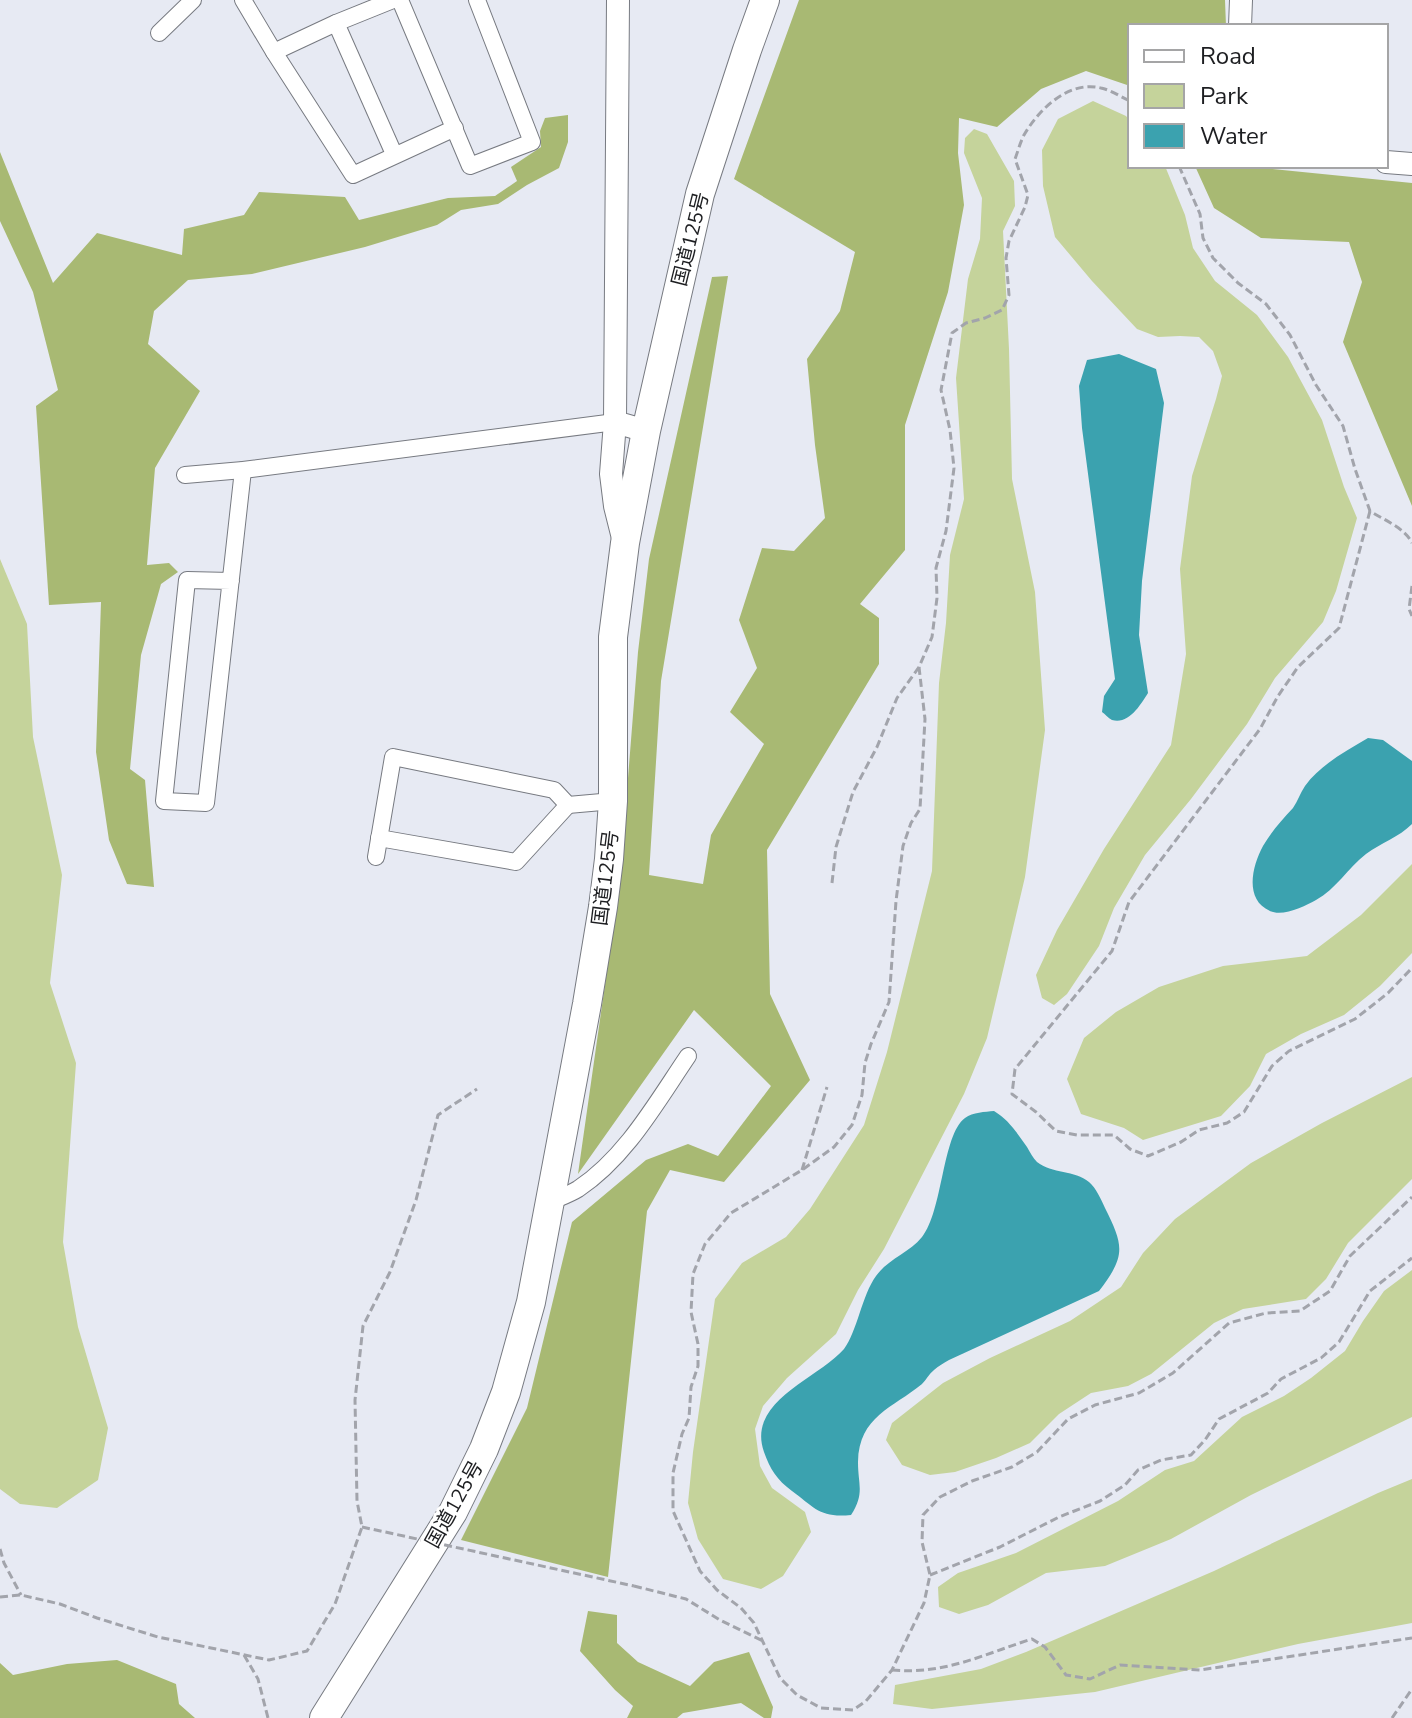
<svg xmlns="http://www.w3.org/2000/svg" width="1412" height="1718" font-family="'Nunito Sans','Noto Sans JP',sans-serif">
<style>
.green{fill:#c5d39b}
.forest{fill:#a8b973}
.water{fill:#3ba2af}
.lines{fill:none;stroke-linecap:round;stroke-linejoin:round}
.street-casing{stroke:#777a81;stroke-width:18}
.secondary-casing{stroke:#777a81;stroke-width:24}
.highway-casing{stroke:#777a81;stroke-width:30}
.path{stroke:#a2a4ab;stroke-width:3;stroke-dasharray:8 4;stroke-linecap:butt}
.street{stroke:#fff;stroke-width:16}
.secondary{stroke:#fff;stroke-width:22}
.highway{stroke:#fff;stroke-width:28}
.path-bridge{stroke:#a2a4ab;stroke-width:3;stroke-dasharray:8 4;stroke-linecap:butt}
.labels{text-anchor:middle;stroke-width:6;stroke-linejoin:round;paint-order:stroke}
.street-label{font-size:20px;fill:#1d1e21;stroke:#fff}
</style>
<rect width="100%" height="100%" fill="#e7eaf3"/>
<!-- green -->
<g class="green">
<polygon points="1093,101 1126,116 1130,121 1130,166 1165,166 1185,215 1193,248 1215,281 1257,315 1288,357 1322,420 1344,487 1357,518 1336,591 1323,622 1275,678 1247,724 1191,799 1145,855 1114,908 1099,946 1067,994 1054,1005 1042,998 1036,975 1057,930 1104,849 1171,745 1186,654 1180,569 1192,476 1216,399 1222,376 1213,351 1199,337 1180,336 1158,337 1137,329 1092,281 1055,237 1043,186 1042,150 1058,119"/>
<polygon points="974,129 987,134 1014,181 1015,206 1003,231 1009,349 1012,479 1035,592 1045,730 1025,877 987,1038 964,1094 884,1249 858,1290 836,1334 787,1378 763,1406 755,1429 760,1466 772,1488 805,1512 811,1532 783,1576 761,1589 723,1579 698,1539 688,1503 693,1452 715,1299 742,1263 786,1237 810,1209 864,1125 887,1052 932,871 939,683 946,623 950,555 964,499 956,378 968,279 980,239 982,198 964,153 965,138"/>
<polygon points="0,559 27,624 33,737 62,875 50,983 76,1063 63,1242 78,1327 108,1428 98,1480 57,1508 20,1504 0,1489"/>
<polygon points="1412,864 1412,953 1380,986 1344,1015 1301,1034 1266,1054 1250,1086 1221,1116 1143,1140 1124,1128 1081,1114 1067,1079 1084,1038 1116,1012 1159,987 1223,966 1307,956 1361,915"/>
<polygon points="1412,1077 1412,1179 1348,1243 1326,1279 1306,1299 1243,1309 1214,1323 1151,1374 1128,1386 1091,1393 1059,1414 1030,1443 996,1458 955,1472 930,1475 902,1465 886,1440 892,1423 943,1383 990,1358 1070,1321 1121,1287 1143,1253 1175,1219 1251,1163 1322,1123"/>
<polygon points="1412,1270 1412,1417 1251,1495 1171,1539 1105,1566 1046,1573 988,1605 959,1614 939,1607 938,1587 958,1573 1016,1553 1118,1501 1165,1470 1194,1461 1242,1417 1284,1396 1311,1378 1345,1351 1363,1321 1384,1291"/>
<polygon points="1412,1479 1412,1623 1298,1644 1095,1692 932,1709 893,1704 895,1685 981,1669 1026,1652 1214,1571 1378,1493"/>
</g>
<!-- forest -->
<g class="forest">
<polygon points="799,0 1225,0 1226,26 1130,26 1130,86 1086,71 1041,89 997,127 959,118 958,153 964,205 948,292 905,425 905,550 860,604 879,618 879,664 767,850 770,994 810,1080 724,1182 670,1170 647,1211 608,1577 461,1540 527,1408 572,1222 646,1160 688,1144 718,1156 771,1086 694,1010 578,1174 620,879 638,652 649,559 712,277 728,276 661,681 649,875 703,884 711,835 764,744 730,712 757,668 739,620 762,548 794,551 825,518 815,445 807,359 840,311 855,252 734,179"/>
<polygon points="568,115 568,142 559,168 527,185 498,204 461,210 437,225 365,247 252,274 188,280 154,311 148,344 200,391 155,468 147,565 169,563 178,572 161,584 141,655 130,769 145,780 154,887 127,884 109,840 96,752 101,602 49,605 36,406 58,390 33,292 0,221 0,152 53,283 97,233 182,255 184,229 244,215 259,192 345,197 359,220 448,198 495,196 517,181 511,167 541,147 540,131 545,118"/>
<polygon points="1195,166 1262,166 1263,168 1412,183 1412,506 1343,342 1362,282 1349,242 1261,238 1214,208"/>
<polygon points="588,1611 617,1615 617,1643 638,1662 690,1686 714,1662 749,1652 773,1707 771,1718 764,1718 741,1703 683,1713 677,1718 627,1718 633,1706 615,1690 580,1651"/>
<polygon points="117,1660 176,1684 179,1704 195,1718 0,1718 0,1663 13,1675 67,1664"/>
</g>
<!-- water -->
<g class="water">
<path d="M1119 354 1156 369 1164 403 1142 581 1139 635 1148 693C1141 704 1129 725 1112 720 1108 718 1105 714 1102 712L1104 696 1115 679 1082 428 1079 386 1087 360Z"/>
<path d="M1368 738 1383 740 1412 761V824C1399 837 1381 843 1366 854 1348 868 1336 889 1316 900 1305 906 1283 917 1270 911 1244 900 1252 866 1263 846 1271 832 1282 820 1293 808 1298 801 1300 793 1305 786 1320 765 1346 751 1368 738Z"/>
<path d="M994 1111C1009 1120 1017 1133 1027 1147 1030 1152 1033 1158 1037 1162 1052 1174 1075 1170 1089 1182 1096 1188 1101 1199 1105 1208 1124 1246 1126 1256 1099 1291L949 1360C944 1363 938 1366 934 1370 929 1374 926 1380 922 1384 893 1408 859 1416 858 1462 858 1485 865 1493 851 1515 820 1518 815 1508 792 1491 777 1480 770 1469 764 1452 746 1401 818 1379 844 1349 857 1332 862 1295 876 1276 888 1259 909 1253 922 1237 943 1211 942 1135 965 1118 973 1112 985 1112 994 1111Z"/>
</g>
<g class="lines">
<!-- street casing -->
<g class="street-casing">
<g id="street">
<polyline points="243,0 274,52 336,23 393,0"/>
<polyline points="400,0 470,166 532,142 477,0"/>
<polyline points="336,23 394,154"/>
<polyline points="159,33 193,0"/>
<polyline points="274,52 353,175 455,128"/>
<polyline points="185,475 243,470 615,422"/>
<polyline points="231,581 187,580 164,801 206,803 243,470"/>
<polyline points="379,838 516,862 568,805"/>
<polyline points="376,857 393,757 554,790 568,805 613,801"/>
<path d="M550 1202C559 1198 570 1194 578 1189 626 1157 656 1103 688 1056"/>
</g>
</g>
<!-- secondary casing -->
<g class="secondary-casing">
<g id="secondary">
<polyline points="618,0 615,422 646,431"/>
<polyline points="1240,26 1241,0"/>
<polyline points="1386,162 1412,164"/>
<polyline points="615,422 611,474 615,506 624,542"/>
</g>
</g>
<!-- highway casing -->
<g class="highway-casing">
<polyline id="highway" points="324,1718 453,1512 484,1449 506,1392 531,1302 587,1004 603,907 609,859 613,801 613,637 625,543 646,431 700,194 747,50 765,0"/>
</g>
<!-- path -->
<g class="path">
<path d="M1179 166 1200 214 1203 238 1213 258 1238 283 1266 304 1290 335 1316 385 1343 426 1355 469 1370 511C1384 520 1405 528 1412 543"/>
<polyline points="1370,511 1339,628 1298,667 1278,696 1260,729 1129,902 1112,951 1015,1069 1012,1094 1036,1112 1056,1131 1077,1135 1114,1135 1130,1149 1148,1156 1181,1142 1199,1130 1227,1123 1244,1112 1272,1066 1289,1051 1355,1019 1388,993 1412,968"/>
<polyline points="1412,586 1409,609 1412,616"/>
<polyline points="919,667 925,719 920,809 911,823 903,846 896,901 889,1002 871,1044 865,1063 862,1095 852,1125 834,1147 802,1170 731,1213 705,1244 693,1274 691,1312 698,1344 698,1366 691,1387 689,1418 682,1434 673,1473 673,1511 700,1571 717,1590 741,1608 754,1623 780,1678 797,1695 821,1708 853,1710 866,1701 892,1670 924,1603 930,1575 922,1542 923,1515 940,1497 972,1481 1012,1467 1037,1452 1068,1419 1095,1405 1139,1393 1173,1373 1229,1323 1266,1313 1300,1311 1330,1291 1350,1256 1412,1197"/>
<path d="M832 883 836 847 853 792 877 747 897 698 919 667 932 637 937 598 936 568 946 531 954 468 950 430 941 390 952 333 966 323 985 318 1002 310 1009 295 1006 258 1009 241 1025 207 1028 195 1015 159C1018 151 1020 143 1024 135 1039 109 1069 80 1101 88 1111 90 1121 97 1130 101"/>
<polyline points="802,1170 827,1087"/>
<polyline points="0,1549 4,1563 21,1595"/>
<polyline points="930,1575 1000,1547 1059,1517 1100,1501 1125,1485 1138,1470 1161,1460 1191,1455 1205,1440 1219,1419 1268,1393 1281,1379 1321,1358 1339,1342 1370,1291 1412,1258"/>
<polyline points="634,1586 686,1599 720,1620 763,1641"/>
<polyline points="0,1597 21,1595 60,1604 97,1618 158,1637 269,1660 307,1651 335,1604 362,1527 357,1501 355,1400 363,1326 390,1272 416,1200 438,1115 477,1089"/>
<polyline points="244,1655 258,1679 268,1718"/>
<path d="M892 1670C945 1675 984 1654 1032 1639L1045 1647 1066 1675 1090 1679 1120 1665 1200 1670 1412 1638"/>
<polyline points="1392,1718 1412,1689"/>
</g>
<!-- street -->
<use href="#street" class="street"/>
<!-- secondary -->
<use href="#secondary" class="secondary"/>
<!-- highway -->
<use href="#highway" class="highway"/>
<!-- path-bridge -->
<polyline class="path-bridge" points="362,1527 634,1586"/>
</g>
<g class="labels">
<!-- street labels -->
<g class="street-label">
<text transform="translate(690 239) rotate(-76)" y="7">国道125号</text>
<text transform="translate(605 878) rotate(-83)" y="7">国道125号</text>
<text transform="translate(454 1504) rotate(-61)" y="7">国道125号</text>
</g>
</g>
<!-- legend -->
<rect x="1128" y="24" width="260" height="144" fill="#ffffff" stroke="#a5a5a6" stroke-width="2"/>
<rect x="1144" y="50" width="40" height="12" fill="#ffffff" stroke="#a5a5a6" stroke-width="2"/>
<text x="1200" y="64" font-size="24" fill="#1d1e21">Road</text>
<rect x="1144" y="84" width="40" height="24" fill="#c5d39b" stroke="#a5a5a6" stroke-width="2"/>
<text x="1200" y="104" font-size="24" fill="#1d1e21">Park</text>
<rect x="1144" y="124" width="40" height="24" fill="#3ba2af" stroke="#a5a5a6" stroke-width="2"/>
<text x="1200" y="144" font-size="24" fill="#1d1e21">Water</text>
</svg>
